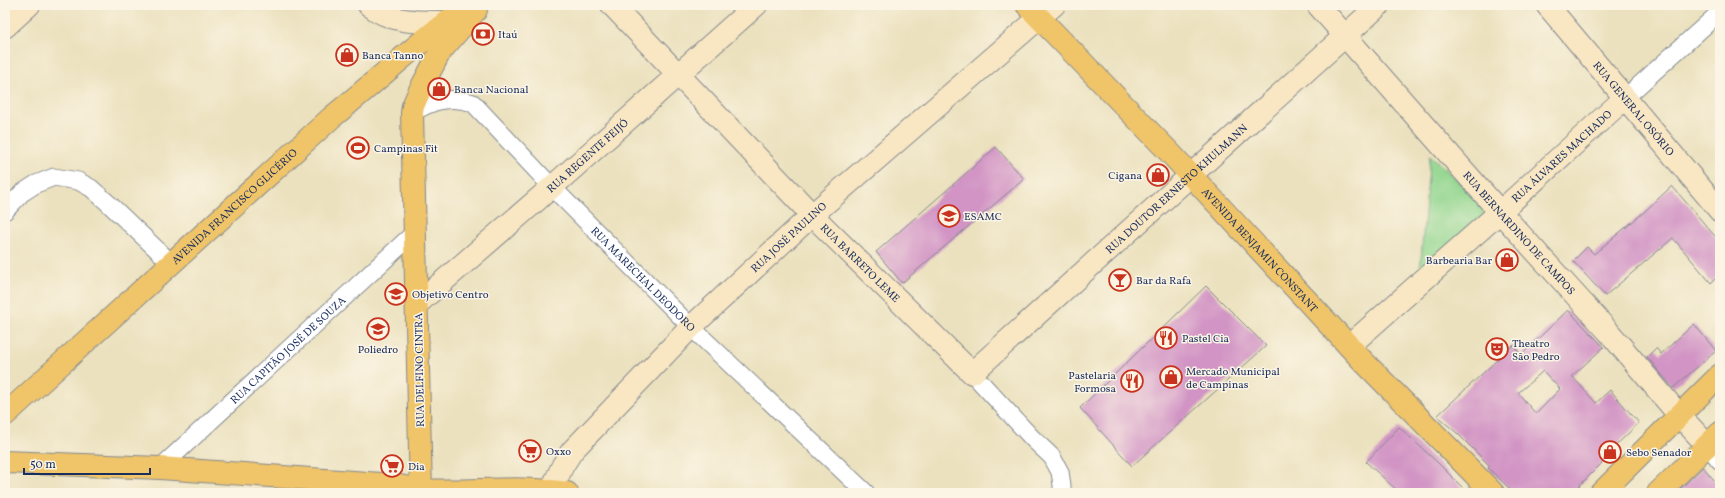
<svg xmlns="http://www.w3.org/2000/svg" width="1725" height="498" font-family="Vollkorn,serif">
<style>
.green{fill:#92d68f;stroke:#568276}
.building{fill:#d294c5;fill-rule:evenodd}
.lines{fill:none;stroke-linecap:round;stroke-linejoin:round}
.street-casing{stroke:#83888e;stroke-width:19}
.secondary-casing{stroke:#83888e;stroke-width:24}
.primary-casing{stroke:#83888e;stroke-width:24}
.street{stroke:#fff;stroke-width:17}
.secondary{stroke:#f9e7c3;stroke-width:22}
.primary{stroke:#f0c469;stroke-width:22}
.labels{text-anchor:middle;stroke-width:3;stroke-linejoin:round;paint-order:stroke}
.poi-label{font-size:11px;fill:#1b2f5e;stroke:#fcf5e5;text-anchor:start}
.street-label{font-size:11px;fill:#1b2f5e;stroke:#fcf5e5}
</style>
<rect width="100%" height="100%" fill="#fcf5e5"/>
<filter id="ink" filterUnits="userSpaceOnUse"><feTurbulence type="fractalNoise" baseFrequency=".025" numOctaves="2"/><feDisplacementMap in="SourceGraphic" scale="8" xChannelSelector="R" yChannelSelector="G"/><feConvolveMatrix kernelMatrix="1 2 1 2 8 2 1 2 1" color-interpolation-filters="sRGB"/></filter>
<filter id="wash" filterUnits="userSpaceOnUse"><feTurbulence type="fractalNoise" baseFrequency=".012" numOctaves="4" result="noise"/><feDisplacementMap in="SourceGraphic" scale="16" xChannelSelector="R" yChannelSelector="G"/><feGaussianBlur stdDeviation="0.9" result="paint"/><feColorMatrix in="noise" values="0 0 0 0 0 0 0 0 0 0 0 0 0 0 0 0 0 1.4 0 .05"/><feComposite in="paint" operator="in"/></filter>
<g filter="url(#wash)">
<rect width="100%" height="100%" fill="#ebe1be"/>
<!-- green -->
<polygon class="green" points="1430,155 1491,211 1420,270"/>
<g id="blocks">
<!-- building -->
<g class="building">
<polygon points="996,147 1024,179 902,283 876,252"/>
<polygon points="1672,186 1720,242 1720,274 1711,283 1673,238 1605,296 1573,261 1587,247 1594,254 1644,212"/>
<polygon points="1206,286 1266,346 1132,466 1080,408"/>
<path d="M1568 310 1604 347 1572 376 1596 403 1610 390 1639 423 1610 451 1612 453 1572 493H1514L1488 468 1490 466 1458 434 1437 416 1513 345 1521 355ZM1543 371 1560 389 1536 414 1518 393Z"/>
<polygon points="1694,324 1716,351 1673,388 1647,357 1656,348 1661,354"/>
<polygon points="1399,427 1438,463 1468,493 1400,493 1366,462"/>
<polygon points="1703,467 1720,487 1720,493 1676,493"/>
</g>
</g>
</g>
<g filter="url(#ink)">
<use href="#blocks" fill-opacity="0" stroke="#83888e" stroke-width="1"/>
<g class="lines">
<!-- street casing -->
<g class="street-casing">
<g id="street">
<polyline points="1625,98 1720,12"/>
<path id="s1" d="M412 113C432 101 450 95 473 103L552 187 691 327 866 493"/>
<polyline points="5,211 22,193 36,184 54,177 78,181 91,188 108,203 171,263"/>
<polyline points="972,373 1032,438 1052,457 1060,472 1062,485 1062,493"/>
<polyline points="1708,446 1720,461"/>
<path id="s2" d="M160 468 415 232"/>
</g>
</g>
<!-- secondary casing -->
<g class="secondary-casing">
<g id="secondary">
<path d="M369 5C391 23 417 22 444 22"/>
<path id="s3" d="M612 5 812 215 972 373 1379 5"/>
<path id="s4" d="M1318 5 1500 212 1608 331 1679 415 1708 446"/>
<path id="s5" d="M1547 5 1720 211"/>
<polyline points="5,27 29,5"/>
<path id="s6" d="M417 304 552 187 756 5"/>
<path id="s7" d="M1349 346 1500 212 1625 98"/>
<path id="s8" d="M550 493 563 465 572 451 691 327 812 215 1054 5"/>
</g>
</g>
<!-- primary casing -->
<g class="primary-casing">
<g id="primary">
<path id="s9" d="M1027 5 1173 156 1361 359 1493 493"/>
<path id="s10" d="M5 415 331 118C377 81 420 40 469 5"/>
<path d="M5 462 160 468 395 485C404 487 413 489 422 490 470 493 519 485 567 493"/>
<polyline points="421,493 412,113 413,106 420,90 440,52 476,10"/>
<polyline points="1601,493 1720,375"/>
<polyline points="1658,493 1720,433"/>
</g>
</g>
<!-- street -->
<use href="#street" class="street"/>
<!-- secondary -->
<use href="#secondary" class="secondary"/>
<!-- primary -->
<use href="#primary" class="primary"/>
</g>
</g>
<!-- icons -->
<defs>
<g id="bank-ring" transform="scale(1.15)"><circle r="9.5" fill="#fcf5e5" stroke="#c8321e" stroke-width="1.5"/><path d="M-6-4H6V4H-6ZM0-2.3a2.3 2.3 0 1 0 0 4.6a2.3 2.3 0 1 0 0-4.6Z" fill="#c8321e"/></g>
<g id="shop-ring" transform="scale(1.15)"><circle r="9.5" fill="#fcf5e5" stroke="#c8321e" stroke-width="1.5"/><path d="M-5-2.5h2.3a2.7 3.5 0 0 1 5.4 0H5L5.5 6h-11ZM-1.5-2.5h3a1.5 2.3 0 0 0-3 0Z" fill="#c8321e"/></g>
<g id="stadium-ring" transform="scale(1.15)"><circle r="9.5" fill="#fcf5e5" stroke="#c8321e" stroke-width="1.5"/><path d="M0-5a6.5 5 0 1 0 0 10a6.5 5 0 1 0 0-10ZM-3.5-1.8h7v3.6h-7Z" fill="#c8321e"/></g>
<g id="university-ring" transform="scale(1.15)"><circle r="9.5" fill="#fcf5e5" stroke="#c8321e" stroke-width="1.5"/><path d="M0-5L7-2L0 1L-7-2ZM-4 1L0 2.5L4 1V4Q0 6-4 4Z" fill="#c8321e"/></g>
<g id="bar-ring" transform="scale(1.15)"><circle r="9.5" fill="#fcf5e5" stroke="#c8321e" stroke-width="1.5"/><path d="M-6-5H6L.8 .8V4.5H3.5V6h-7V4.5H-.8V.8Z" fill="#c8321e"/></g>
<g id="school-ring" transform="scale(1.15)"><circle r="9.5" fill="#fcf5e5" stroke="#c8321e" stroke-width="1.5"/><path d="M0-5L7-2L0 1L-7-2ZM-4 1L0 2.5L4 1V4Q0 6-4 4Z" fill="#c8321e"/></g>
<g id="restaurant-ring" transform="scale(1.15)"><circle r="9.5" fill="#fcf5e5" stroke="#c8321e" stroke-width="1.5"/><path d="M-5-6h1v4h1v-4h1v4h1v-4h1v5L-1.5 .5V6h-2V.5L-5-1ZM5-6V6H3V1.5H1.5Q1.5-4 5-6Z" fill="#c8321e"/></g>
<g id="theatre-ring" transform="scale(1.15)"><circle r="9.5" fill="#fcf5e5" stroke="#c8321e" stroke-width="1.5"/><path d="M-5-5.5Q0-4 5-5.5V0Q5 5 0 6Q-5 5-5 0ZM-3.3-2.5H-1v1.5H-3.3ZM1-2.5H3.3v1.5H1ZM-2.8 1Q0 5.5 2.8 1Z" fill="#c8321e"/></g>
<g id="supermarket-ring" transform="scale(1.15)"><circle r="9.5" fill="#fcf5e5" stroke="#c8321e" stroke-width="1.5"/><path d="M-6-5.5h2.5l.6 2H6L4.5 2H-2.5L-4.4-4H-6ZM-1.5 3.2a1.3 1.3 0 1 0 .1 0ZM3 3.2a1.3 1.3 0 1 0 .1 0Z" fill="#c8321e"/></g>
</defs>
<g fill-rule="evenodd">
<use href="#bank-ring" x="483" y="34"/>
<use href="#shop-ring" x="347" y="55"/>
<use href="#shop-ring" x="439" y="89"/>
<use href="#stadium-ring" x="358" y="148"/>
<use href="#shop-ring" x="1158" y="175"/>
<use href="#university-ring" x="949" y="216"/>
<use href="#shop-ring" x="1507" y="260"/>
<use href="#bar-ring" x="1120" y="280"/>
<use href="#school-ring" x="396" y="294"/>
<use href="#school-ring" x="378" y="329"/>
<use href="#restaurant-ring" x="1166" y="338"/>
<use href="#theatre-ring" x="1497" y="349"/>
<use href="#shop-ring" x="1171" y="377"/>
<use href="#restaurant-ring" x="1132" y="381"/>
<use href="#supermarket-ring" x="530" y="451"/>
<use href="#shop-ring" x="1610" y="452"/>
<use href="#supermarket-ring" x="392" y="466"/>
</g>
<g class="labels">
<!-- poi labels -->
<g class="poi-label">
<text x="498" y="38">Itaú</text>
<text x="362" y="59">Banca Tanno</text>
<text x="454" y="93">Banca Nacional</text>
<text x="374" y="152">Campinas Fit</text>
<text x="1142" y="179" text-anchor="end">Cigana</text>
<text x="964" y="220">ESAMC</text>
<text x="1492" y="264" text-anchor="end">Barbearia Bar</text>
<text x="1136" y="284">Bar da Rafa</text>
<text x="412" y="298">Objetivo Centro</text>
<text x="1182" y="342">Pastel Cia</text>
<text x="1512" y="347">Theatro<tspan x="1512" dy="13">São Pedro</tspan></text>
<text x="378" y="353" text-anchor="middle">Poliedro</text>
<text x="1186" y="375">Mercado Municipal<tspan x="1186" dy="13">de Campinas</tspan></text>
<text x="1116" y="379" text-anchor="end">Pastelaria<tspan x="1116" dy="13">Formosa</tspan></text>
<text x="546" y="455">Oxxo</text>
<text x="1626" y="456">Sebo Senador</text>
<text x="408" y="470">Dia</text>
</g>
<!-- street labels -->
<g class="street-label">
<text dy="4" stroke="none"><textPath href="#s5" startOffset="135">RUA GENERAL OSÓRIO</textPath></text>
<text dy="4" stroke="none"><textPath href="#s6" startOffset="226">RUA REGENTE FEIJÓ</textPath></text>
<text dy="4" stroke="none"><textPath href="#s7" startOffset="285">RUA ÁLVARES MACHADO</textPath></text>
<text dy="4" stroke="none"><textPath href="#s3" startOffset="790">RUA DOUTOR ERNESTO KHULMANN</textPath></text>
<text dy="4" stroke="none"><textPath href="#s10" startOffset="310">AVENIDA FRANCISCO GLICÉRIO</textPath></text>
<text dy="4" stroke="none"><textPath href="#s4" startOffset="304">RUA BERNARDINO DE CAMPOS</textPath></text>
<text dy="4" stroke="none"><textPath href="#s8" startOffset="352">RUA JOSÉ PAULINO</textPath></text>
<text dy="4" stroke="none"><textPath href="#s9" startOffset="338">AVENIDA BENJAMIN CONSTANT</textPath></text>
<text dy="4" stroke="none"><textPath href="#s3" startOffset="358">RUA BARRETO LEME</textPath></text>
<text dy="4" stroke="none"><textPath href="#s1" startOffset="309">RUA MARECHAL DEODORO</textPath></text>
<text dy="4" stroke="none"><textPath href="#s2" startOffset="174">RUA CAPITÃO JOSÉ DE SOUZA</textPath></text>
<text transform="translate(419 370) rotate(-91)" y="4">RUA DELFINO CINTRA</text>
</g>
</g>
<!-- margin -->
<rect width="1725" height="498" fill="none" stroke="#fcf5e5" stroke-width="20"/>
<!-- scale -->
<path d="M24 468v6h126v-6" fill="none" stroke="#1b2f5e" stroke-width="2"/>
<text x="30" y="468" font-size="12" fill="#1b2f5e" stroke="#fcf5e5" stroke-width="3" paint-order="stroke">50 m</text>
</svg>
